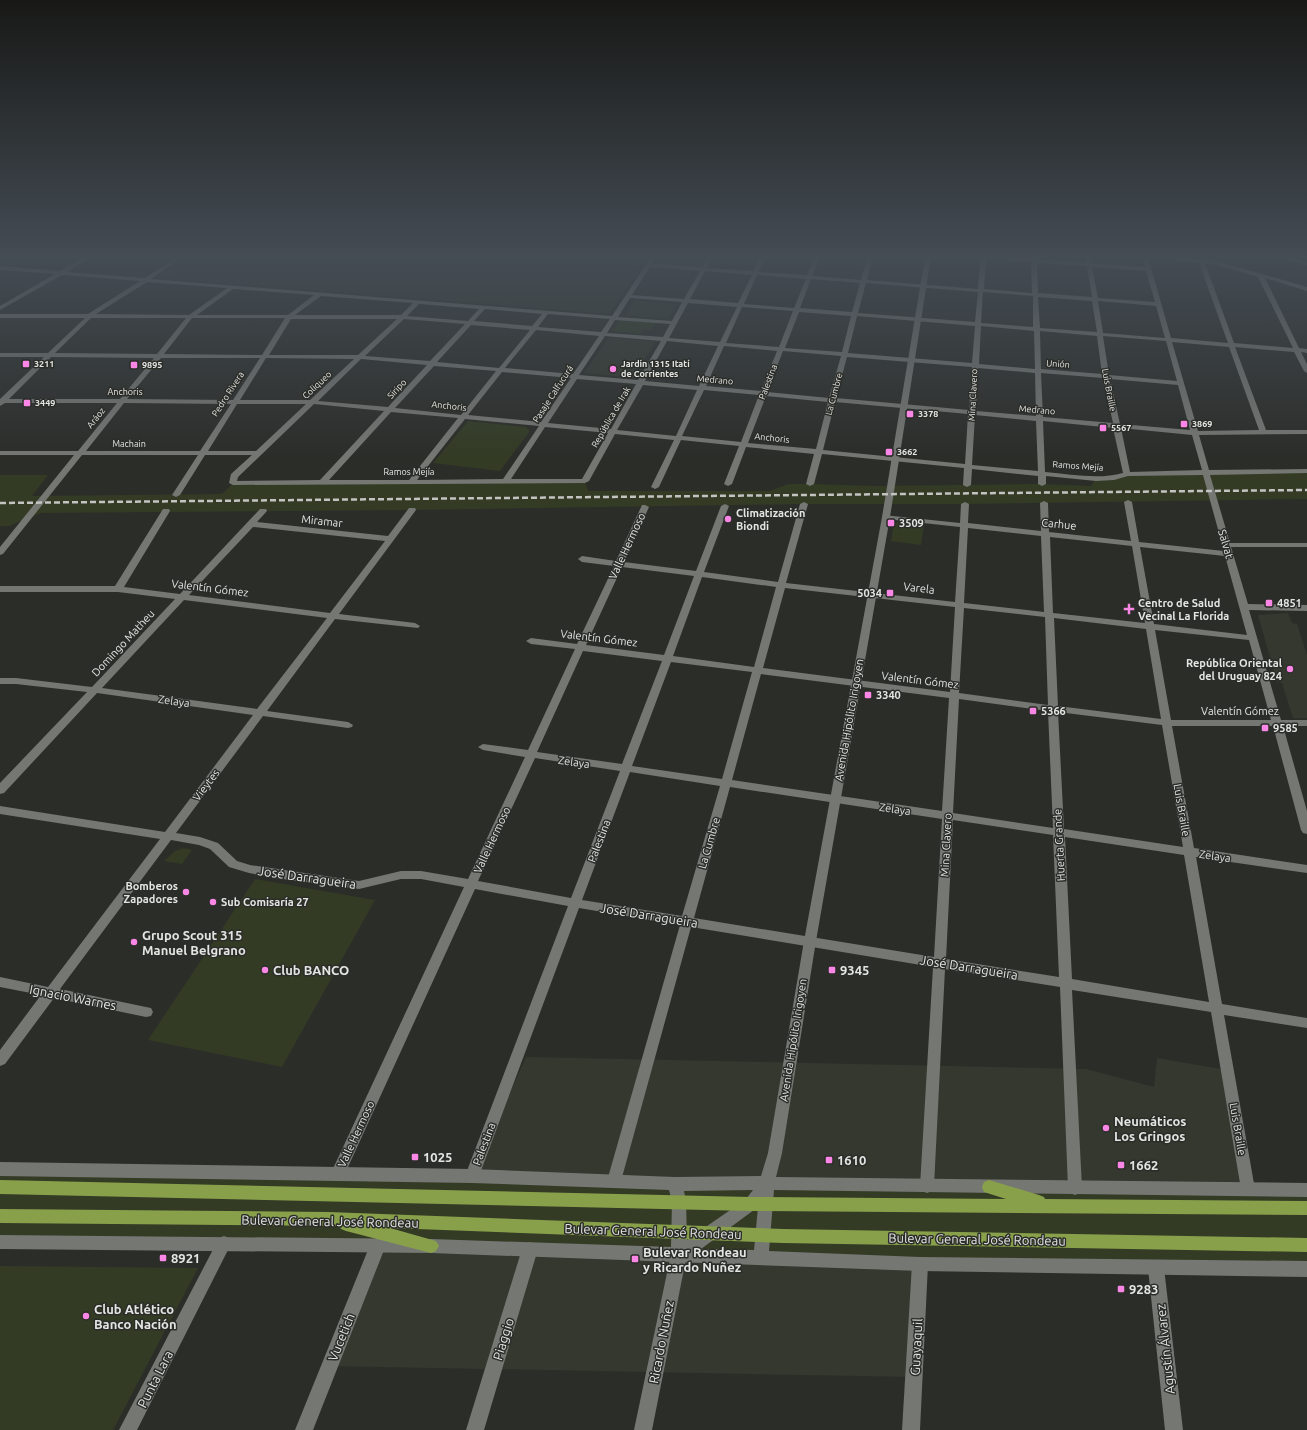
<svg xmlns="http://www.w3.org/2000/svg" width="1307" height="1430" font-family="Ubuntu,sans-serif">
<style>
.built{fill:#34382e}
.green{fill:#333b25}
.lines{fill:none;stroke-linecap:round;stroke-linejoin:round}
.street{fill:#757773;fill-rule:evenodd}
.secondary{fill:#757773;fill-rule:evenodd}
.primary{fill:#89a04b;fill-rule:evenodd}
.rail{stroke:#c3c4c2;stroke-width:2.5;stroke-dasharray:6 3;stroke-linecap:butt}
.poi-dot{fill:#fa87e6;stroke:#2b2d29;stroke-width:1.5}
.labels{text-anchor:middle;stroke-width:3;stroke-linejoin:round;paint-order:stroke}
.far-poi-label{font-size:9px;font-weight:bold;fill:#e4e5e3;stroke:#2b2d29;text-anchor:start}
.far-street-label{font-size:9px;fill:#e4e5e3;stroke:#2b2d29}
.poi-label{font-size:11px;font-weight:bold;fill:#e4e5e3;stroke:#2b2d29;text-anchor:start}
.street-label{font-size:11px;fill:#e4e5e3;stroke:#2b2d29}
.near-street-label{font-size:13px;fill:#e4e5e3;stroke:#2b2d29}
.near-poi-label{font-size:13px;font-weight:bold;fill:#e4e5e3;stroke:#2b2d29;text-anchor:start}
</style>
<rect width="100%" height="100%" fill="#2b2d29"/>
<!-- built -->
<g class="built">
<polygon points="188,257 647,257 609,314 159,278 159,277"/>
<polygon points="635,300 678,304 668,319 625,315"/>
<polygon points="609,337 652,341 655,343 633,378 584,373"/>
<polygon points="1288,613 1292,623 1297,624 1307,655 1307,718 1293,718 1282,683 1277,682 1258,615"/>
<polygon points="526,1057 1086,1069 1154,1087 1157,1058 1227,1070 1266,1269 920,1264 914,1377 329,1366 378,1245 472,1176"/>
</g>
<!-- green -->
<g class="green">
<polygon points="622,320 655,323 651,330 643,330 640,334 612,331 619,321"/>
<polygon points="468,421 526,427 530,431 500,471 433,463"/>
<polygon points="1307,471 1307,499 965,504 804,504 412,510 41,513 9,526 0,526 0,475 48,475 32,496 222,494 233,483 585,481 588,491 770,491 788,484 810,484 875,486 1042,484 1091,486 1096,479 1127,474"/>
<polygon points="894,522 924,525 921,545 891,541"/>
<polygon points="184,848 192,850 182,864 164,861 175,851"/>
<polygon points="255,879 375,900 282,1067 148,1040"/>
<polygon points="0,1169 1307,1190 1307,1269 0,1242"/>
<polygon points="0,1266 198,1268 113,1430 0,1430"/>
</g>
<g class="lines">
<!-- street -->
<g class="street">
<path d="M84 257H91L67 272 145 278 177 257H183L151 279 612 316 651 257H656L652 264 702 267 707 257H712L707 268 753 271 760 257H765L759 272 807 275 814 257H820L812 276 861 280 867 257H873L867 280 978 289 980 257 1031 259V257H1037V259L1086 263 1085 257H1091L1092 263 1145 267 1142 257H1148L1171 338 1228 343 1199 263 1151 257H1174L1217 261 1307 287V291L1265 278 1299 348 1307 349V353L1301 352 1307 364V373L1304 371 1294 352 1235 347 1266 430H1307V434L1199 435 1209 470 1307 469V473L1210 475 1230 543H1307V547H1231L1248 604 1307 605V611L1249 610 1281 720H1307V726H1283L1307 811V834L1303 833 1301 830 1273 726H1172L1194 848 1307 865V873L1196 857 1222 1004 1307 1018V1028L1224 1015 1255 1189 1253 1194 1248 1196 1243 1194 1241 1189 1211 1012 1072 990 1082 1188 1080 1193 1075 1195 1070 1193 1068 1188 1060 987 945 969 934 1186 932 1191 927 1193 922 1191 920 1186 933 967 691 927 621 1181 619 1186 614 1188 609 1186 607 1181 680 925 579 908 479 1176 477 1181 472 1183 467 1181 465 1176 568 906 475 889 343 1178 338 1180 333 1178 331 1173 464 887 421 879H401L359 889 275 878 249 873 229 867 210 849 199 845 171 840 60 989 146 1007 151 1008 153 1012 151 1016 146 1017 54 998 5 1064 0 1066V1050L41 995 0 987V977L48 987 160 839 0 814V806L165 832 253 715 97 693 4 793 0 794V783L87 692 16 684H0V678H16L92 687 175 599 118 592H0V586H115L163 509H169L170 511 124 587 180 594 260 509H266L267 511 257 522 388 536 409 508H415L416 510 339 614 415 623 420 626 418 628 335 619 267 711 348 722 353 725 352 727 348 728 263 716 176 833 200 837 218 843 237 861 250 865 359 881 401 871H421L468 879 525 757 483 750 478 747 483 744 528 750 575 649 531 644 526 641 531 638 577 644 614 566 582 562 578 559 582 556 616 561 642 505H645L649 507 624 562 696 571 721 506 725 504 729 506 704 572 778 582 800 504 804 502 808 504 786 583 955 602 960 527 886 519H883V515L960 523 961 504 965 502 969 504 968 523 1041 531 1040 503 1044 501 1048 503 1049 532 1131 541 1124 502 1128 500 1132 502 1139 542 1224 551 1203 475 1128 476 1114 480 1096 481 1046 476V484L1042 486 1038 484V476L972 469 971 485 967 487 963 485 964 468 822 454 814 484 810 486 806 484 814 454 746 447 732 484 728 486 724 484 739 446 681 440 659 487 655 489 651 487 674 440 615 434 589 481 585 483 233 485 229 483 231 474 252 455H205L180 495 176 497 172 495 198 455H82L3 554 0 555V547L74 455H0V451H78L117 403H5L0 406V399L44 357H0V353H48L85 318H0V314H88L140 281 62 275 0 310V306L55 274 0 270V266L60 271ZM986 259 1031 262 1032 293 984 289ZM1037 263 1087 266 1092 297 1038 293ZM1205 263 1217 265 1258 277 1293 348 1234 343ZM650 267 700 271 684 299 632 295ZM1092 267 1146 271 1155 302 1098 298ZM705 271 752 275 738 303 690 299ZM757 275 806 279 794 308 744 304ZM811 279 860 283 852 312 800 308ZM147 282 227 288 189 315 96 314ZM866 283 978 292 975 322 858 313ZM233 289 314 295 288 315H197ZM983 292 1033 296V327L981 323ZM321 296 413 303 401 315H295ZM1038 297 1092 301 1097 332 1040 328ZM630 298 682 302 672 321 618 317ZM1098 301 1156 306 1165 338 1103 333ZM688 303 737 307 720 342 669 338ZM419 304 479 309 468 321 407 316ZM742 307 793 311 779 347 726 343ZM485 309 542 314 532 326 474 321ZM799 312 851 316 842 352 785 348ZM548 314 610 319 601 332 538 327ZM857 316 975 326 972 363 848 353ZM91 318H186L157 354 55 353ZM192 318H285L262 355 164 354ZM291 319H397L358 355H269ZM404 319 465 324 430 361 365 356ZM615 320 670 324 663 337 607 333ZM471 325 530 330 499 368 437 362ZM981 326 1034 331 1035 369 979 364ZM536 330 599 336 573 374 505 368ZM1040 331 1097 336 1102 374 1041 369ZM605 336 661 341 638 380 579 375ZM1103 336 1166 341 1177 381 1109 375ZM667 341 718 346 699 386 645 381ZM1172 342 1229 347 1259 430 1198 431ZM724 346 777 351 761 391 706 386ZM783 351 841 356 829 398 767 392ZM51 357 154 358 120 399H9ZM847 357 972 367 969 410 836 398ZM161 358H260L233 400 127 399ZM266 358 354 359 310 400H240ZM361 359 427 365 388 407 318 401ZM434 366 496 371 461 415 395 408ZM978 368 1035 373 1036 416 976 411ZM502 372 571 378 541 422 468 415ZM1041 373 1103 378 1113 423 1043 417ZM577 379 636 384 611 429 548 423ZM1110 379 1178 385 1190 430 1120 424ZM643 385 697 390 676 436 617 430ZM704 390 759 395 741 442 682 436ZM766 396 828 402 816 449 748 443ZM835 402 968 414 965 464 823 450ZM124 403 231 404 200 451H86ZM237 404H306L256 451H208ZM314 404 384 411 320 480 237 481 238 477ZM391 412 458 418 409 480H329ZM975 415 1036 421 1038 471 972 465ZM465 419 539 426 503 479 417 480ZM1043 421 1113 428 1123 473C1098 480 1071 474 1045 472ZM545 427 608 433 582 479H511ZM1121 428 1192 435 1202 470 1130 472ZM253 527 385 541 330 613 189 595ZM968 528 1041 536 1044 612 964 603ZM1050 537 1132 546 1145 623 1053 613ZM1140 547 1225 556 1247 635 1154 624ZM622 567 694 576 664 655 586 645ZM702 577 776 587 754 667 673 656ZM785 588 955 607 950 692 763 668ZM184 600 327 618 257 709 102 688ZM964 608 1045 617 1048 705 959 693ZM1054 618 1146 629 1161 719 1058 706ZM1155 630 1249 640 1271 720H1171ZM583 651 662 661 622 764 537 752ZM671 662 752 672 722 779 632 766ZM761 674 949 698 942 811 732 780ZM959 699 1048 711 1053 828 953 813ZM1058 712 1162 725 1183 847 1064 829ZM535 758 620 771 571 898 478 881ZM630 772 720 786 682 916 582 900ZM730 787 942 819 934 957 694 918ZM953 820 1053 835 1059 977 946 959ZM1065 837 1184 855 1209 1002 1072 979Z"/>
<polygon points="224,1236 229,1238 232,1243 229,1248 137,1430 119,1430 219,1238"/>
<polygon points="378,1238 383,1240 386,1245 313,1430 295,1430 370,1245 373,1240"/>
<polygon points="530,1242 535,1244 538,1249 484,1430 466,1430 522,1249 525,1244"/>
<polygon points="679,1247 684,1249 687,1254 652,1430 634,1430 671,1254 674,1249"/>
<polygon points="920,1257 926,1259 928,1264 920,1430 902,1430 912,1264 914,1259"/>
<polygon points="1156,1260 1162,1263 1164,1268 1183,1430 1165,1430 1148,1268 1150,1263"/>
</g>
<!-- secondary -->
<g class="secondary">
<path d="M925 257H931L890 517 816 941 782 1153 776 1177 1307 1183V1197L774 1190 769 1251 920 1257 1307 1261V1277L920 1271 431 1253 0 1249V1235L431 1239 671 1247 672 1201 669 1190 472 1183 0 1176V1162L472 1169 675 1177 761 1176 768 1153 804 941 882 517ZM753 1190 746 1199 687 1240 686 1201 684 1191ZM758 1207 754 1250 701 1249Z"/>
<polygon points="1281,257 1290,257 1307,262 1307,266"/>
</g>
<!-- primary -->
<g class="primary">
<polygon points="0,1180 751,1197 1006,1199 984,1192 982,1187 984,1182 989,1180 1039,1195 1044,1197 1045,1199 1307,1201 1307,1215 751,1211 0,1194"/>
<polygon points="0,1209 328,1212 783,1229 1307,1238 1307,1252 783,1243 390,1228 436,1241 439,1246 436,1251 431,1253 346,1231 341,1229 339,1226 0,1223"/>
</g>
<!-- rail -->
<polyline class="rail" points="0,503 1307,490"/>
</g>
<!-- sky -->
<linearGradient id="sky" x2="0" y2="1"><stop stop-color="#181917"/><stop offset="0.56" stop-color="#444c54"/><stop offset="1" stop-color="#444c54" stop-opacity="0"/></linearGradient>
<rect width="1307" height="458" fill="url(#sky)"/>
<!-- markers -->
<g class="poi-dot">
<rect x="22" y="360" width="8" height="8" rx="2"/>
<rect x="130" y="361" width="8" height="8" rx="2"/>
<circle cx="613" cy="369" r="4"/>
<rect x="23" y="399" width="8" height="8" rx="2"/>
<rect x="906" y="410" width="8" height="8" rx="2"/>
<rect x="1180" y="420" width="8" height="8" rx="2"/>
<rect x="1099" y="424" width="8" height="8" rx="2"/>
<rect x="885" y="448" width="8" height="8" rx="2"/>
<circle cx="728" cy="519" r="4"/>
<rect x="887" y="519" width="8" height="8" rx="2"/>
<rect x="886" y="589" width="8" height="8" rx="2"/>
<rect x="1265" y="599" width="8" height="8" rx="2"/>
<path d="M1127 603h4v4h4v4h-4v4h-4v-4h-4v-4h4z"/>
<circle cx="1290" cy="669" r="4"/>
<rect x="864" y="691" width="8" height="8" rx="2"/>
<rect x="1029" y="707" width="8" height="8" rx="2"/>
<rect x="1261" y="724" width="8" height="8" rx="2"/>
<circle cx="186" cy="892" r="4"/>
<circle cx="213" cy="902" r="4"/>
<circle cx="134" cy="942" r="4"/>
<circle cx="265" cy="970" r="4"/>
<rect x="828" y="966" width="8" height="8" rx="2"/>
<circle cx="1106" cy="1128" r="4"/>
<rect x="411" y="1153" width="8" height="8" rx="2"/>
<rect x="825" y="1156" width="8" height="8" rx="2"/>
<rect x="1117" y="1161" width="8" height="8" rx="2"/>
<rect x="159" y="1254" width="8" height="8" rx="2"/>
<rect x="631" y="1255" width="8" height="8" rx="2"/>
<rect x="1117" y="1285" width="8" height="8" rx="2"/>
<circle cx="86" cy="1316" r="4"/>
</g>
<g class="labels">
<!-- far-poi labels -->
<g class="far-poi-label">
<text x="34" y="367">3211</text>
<text x="621" y="367">Jardín 1315 Itatí<tspan x="621" dy="10">de Corrientes</tspan></text>
<text x="142" y="368">9895</text>
<text x="35" y="406">3449</text>
<text x="918" y="417">3378</text>
<text x="1192" y="427">3869</text>
<text x="1111" y="431">5567</text>
<text x="897" y="455">3662</text>
</g>
<!-- far-street labels -->
<g class="far-street-label">
<text transform="translate(1058 364) rotate(4)" y="3">Unión</text>
<text transform="translate(715 380) rotate(5)" y="3">Medrano</text>
<text transform="translate(768 382) rotate(-69)" y="3">Palestina</text>
<text transform="translate(317 385) rotate(-43)" y="3">Coliqueo</text>
<text transform="translate(397 389) rotate(-47)" y="3">Siripo</text>
<text transform="translate(1109 390) rotate(79)" y="3">Luis Braille</text>
<text x="125" y="395">Anchoris</text>
<text transform="translate(228 394) rotate(-57)" y="3">Pedro Rivera</text>
<text transform="translate(553 394) rotate(-57)" y="3">Pasaje Calfucurá</text>
<text transform="translate(834 394) rotate(-75)" y="3">La Cumbre</text>
<text transform="translate(973 395) rotate(-87)" y="3">Mina Clavero</text>
<text transform="translate(449 406) rotate(6)" y="3">Anchoris</text>
<text transform="translate(1037 410) rotate(5)" y="3">Medrano</text>
<text transform="translate(611 417) rotate(-60)" y="3">República de Irak</text>
<text transform="translate(96 418) rotate(-51)" y="3">Aráoz</text>
<text transform="translate(772 438) rotate(6)" y="3">Anchoris</text>
<text x="129" y="447">Machain</text>
<text transform="translate(1078 466) rotate(4)" y="3">Ramos Mejía</text>
<text x="409" y="475">Ramos Mejía</text>
</g>
<!-- poi labels -->
<g class="poi-label">
<text x="736" y="517">Climatización<tspan x="736" dy="13">Biondi</tspan></text>
<text x="899" y="527">3509</text>
<text x="882" y="597" text-anchor="end">5034</text>
<text x="1138" y="607">Centro de Salud<tspan x="1138" dy="13">Vecinal La Florida</tspan></text>
<text x="1277" y="607">4851</text>
<text x="1282" y="667" text-anchor="end">República Oriental<tspan x="1282" dy="13">del Uruguay 824</tspan></text>
<text x="876" y="699">3340</text>
<text x="1041" y="715">5366</text>
<text x="1273" y="732">9585</text>
<text x="178" y="890" text-anchor="end">Bomberos<tspan x="178" dy="13">Zapadores</tspan></text>
<text x="221" y="906">Sub Comisaría 27</text>
</g>
<!-- street labels -->
<g class="street-label">
<text transform="translate(322 521) rotate(6)" y="4">Miramar</text>
<text transform="translate(1059 524) rotate(6)" y="4">Carhue</text>
<text transform="translate(1226 544) rotate(74)" y="4">Salvat</text>
<text transform="translate(627 546) rotate(-65)" y="4">Valle Hermoso</text>
<text transform="translate(210 588) rotate(7)" y="4">Valentín Gómez</text>
<text transform="translate(919 588) rotate(7)" y="4">Varela</text>
<text transform="translate(599 638) rotate(7)" y="4">Valentín Gómez</text>
<text transform="translate(123 643) rotate(-47)" y="4">Domingo Matheu</text>
<text transform="translate(920 680) rotate(7)" y="4">Valentín Gómez</text>
<text transform="translate(174 701) rotate(8)" y="4">Zelaya</text>
<text x="1240" y="715">Valentín Gómez</text>
<text transform="translate(849 720) rotate(-80)" y="4">Avenida Hipólito Irigoyen</text>
<text transform="translate(574 762) rotate(8)" y="4">Zelaya</text>
<text transform="translate(206 785) rotate(-53)" y="4">Vieytes</text>
<text transform="translate(895 809) rotate(8)" y="4">Zelaya</text>
<text transform="translate(1182 810) rotate(80)" y="4">Luis Braille</text>
<text transform="translate(492 840) rotate(-65)" y="4">Valle Hermoso</text>
<text transform="translate(599 841) rotate(-69)" y="4">Palestina</text>
<text transform="translate(709 843) rotate(-74)" y="4">La Cumbre</text>
<text transform="translate(946 845) rotate(-87)" y="4">Mina Clavero</text>
<text transform="translate(1059 845) rotate(-93)" y="4">Huerta Grande</text>
<text transform="translate(1215 856) rotate(8)" y="4">Zelaya</text>
<text transform="translate(793 1040) rotate(-81)" y="4">Avenida Hipólito Irigoyen</text>
<text transform="translate(1238 1129) rotate(80)" y="4">Luis Braille</text>
<text transform="translate(356 1134) rotate(-65)" y="4">Valle Hermoso</text>
<text transform="translate(484 1144) rotate(-69)" y="4">Palestina</text>
</g>
<!-- near-street labels -->
<g class="near-street-label">
<text transform="translate(307 877) rotate(8)" y="5">José Darragueira</text>
<text transform="translate(649 915) rotate(9)" y="5">José Darragueira</text>
<text transform="translate(969 967) rotate(9)" y="5">José Darragueira</text>
<text transform="translate(73 997) rotate(11)" y="5">Ignacio Warnes</text>
<text transform="translate(330 1221) rotate(1)" y="5">Bulevar General José Rondeau</text>
<text transform="translate(653 1231) rotate(2)" y="5">Bulevar General José Rondeau</text>
<text transform="translate(977 1239) rotate(1)" y="5">Bulevar General José Rondeau</text>
<text transform="translate(341 1337) rotate(-68)" y="5">Vucetich</text>
<text transform="translate(503 1339) rotate(-73)" y="5">Piaggio</text>
<text transform="translate(661 1342) rotate(-79)" y="5">Ricardo Nuñez</text>
<text transform="translate(916 1347) rotate(-87)" y="5">Guayaquil</text>
<text transform="translate(1165 1349) rotate(-96)" y="5">Agustín Álvarez</text>
<text transform="translate(155 1379) rotate(-63)" y="5">Punta Lara</text>
</g>
<!-- near-poi labels -->
<g class="near-poi-label">
<text x="142" y="940">Grupo Scout 315<tspan x="142" dy="15">Manuel Belgrano</tspan></text>
<text x="273" y="975">Club BANCO</text>
<text x="840" y="975">9345</text>
<text x="1114" y="1126">Neumáticos<tspan x="1114" dy="15">Los Gringos</tspan></text>
<text x="423" y="1162">1025</text>
<text x="837" y="1165">1610</text>
<text x="1129" y="1170">1662</text>
<text x="643" y="1257">Bulevar Rondeau<tspan x="643" dy="15">y Ricardo Nuñez</tspan></text>
<text x="171" y="1263">8921</text>
<text x="1129" y="1294">9283</text>
<text x="94" y="1314">Club Atlético<tspan x="94" dy="15">Banco Nación</tspan></text>
</g>
</g>
</svg>
